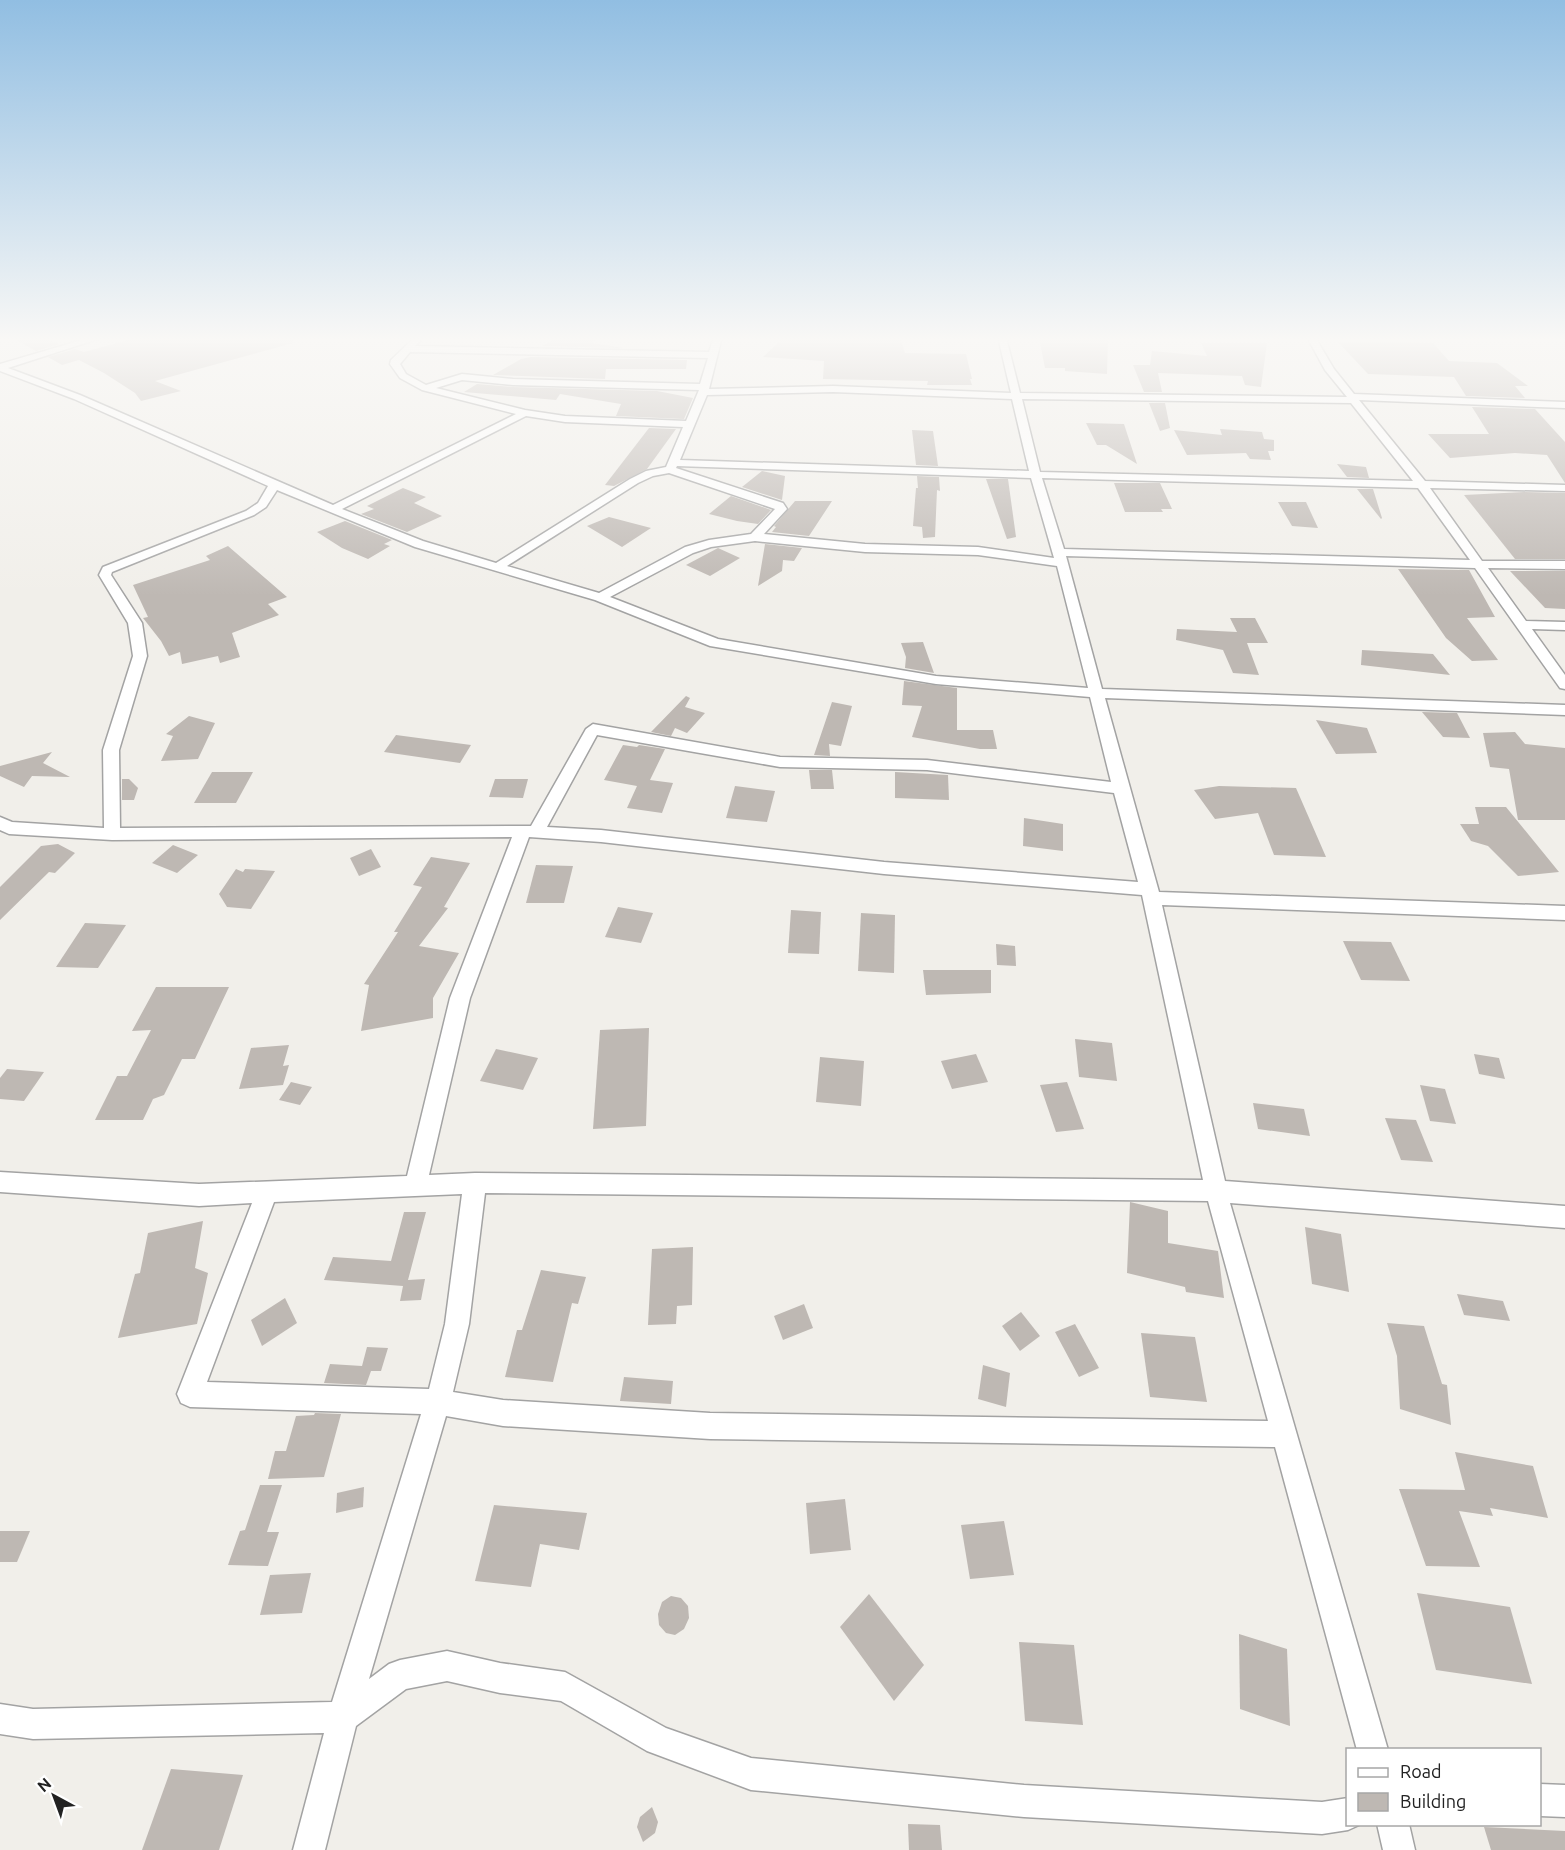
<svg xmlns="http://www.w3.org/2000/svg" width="1565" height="1850" font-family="Ubuntu,sans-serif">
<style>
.building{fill:#beb8b3}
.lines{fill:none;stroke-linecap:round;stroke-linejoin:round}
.minor-casing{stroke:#a3a3a3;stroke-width:3}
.minor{fill:#fff;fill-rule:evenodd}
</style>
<rect width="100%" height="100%" fill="#f1efea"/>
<!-- building -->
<g class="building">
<polygon points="18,337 40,337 60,344 36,351 16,340"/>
<polygon points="139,337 292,337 293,343 155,381 181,391 141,401 135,393 104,373 79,360 62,365 48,357 75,349 84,352"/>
<polygon points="558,337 598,337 592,343 624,348 542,346"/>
<polygon points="784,337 900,337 905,353 966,354 972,379 970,379 972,385 927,385 928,381 823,379 824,361 763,357"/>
<polygon points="1039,338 1108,340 1107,374 1065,371 1065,368 1045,368"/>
<polygon points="1338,342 1433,343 1449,361 1497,363 1528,386 1515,386 1525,398 1466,396 1454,377 1368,374"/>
<polygon points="1201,343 1267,343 1261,387 1245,385 1242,376 1158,373 1162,392 1144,392 1133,365 1150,365 1152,351 1207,356"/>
<polygon points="531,357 687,360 686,369 606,369 605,379 493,375 521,359"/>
<polygon points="477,384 513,387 657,391 693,398 684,419 616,416 621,404 560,394 556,400 464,392"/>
<polygon points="1149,403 1165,403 1170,428 1160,431"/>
<polygon points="1472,407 1535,409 1565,442 1565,483 1547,455 1515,453 1450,458 1428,434 1489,434"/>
<polygon points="1086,423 1124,424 1137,464 1106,445 1097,445"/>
<polygon points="649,428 676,429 647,469 614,486 605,485"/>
<polygon points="1220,429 1262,432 1264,439 1274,440 1274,451 1268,451 1271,460 1250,459 1246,453 1187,455 1174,430 1222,435"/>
<polygon points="912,430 933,431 938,466 916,465"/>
<polygon points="1337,464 1366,467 1369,478 1347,477"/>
<polygon points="762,471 785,476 782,500 742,487"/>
<polygon points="917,476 939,477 940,491 937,490 935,537 923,538 922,527 913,526 916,488 918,488"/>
<polygon points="986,479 1008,479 1016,537 1007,539"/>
<polygon points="1114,483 1160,483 1172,509 1161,509 1163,512 1125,512"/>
<polygon points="403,488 426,497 414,503 442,516 407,532 361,514 374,509 367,506"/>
<polygon points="1357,489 1373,489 1382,518 1381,519"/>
<polygon points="1524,492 1565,493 1565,559 1515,559 1464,495"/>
<polygon points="731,496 771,510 758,524 737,521 709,514"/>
<polygon points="795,501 832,501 809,536 772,532 776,527 774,526"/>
<polygon points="1278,502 1306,502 1318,528 1292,526"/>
<polygon points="609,517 651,528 622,547 587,526"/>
<polygon points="345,521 392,540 384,544 390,546 368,559 342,548 317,532"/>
<polygon points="765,544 802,548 794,561 783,560 782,571 758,586"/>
<polygon points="228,546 287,597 268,604 279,615 232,633 240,657 220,663 218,656 182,664 180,652 169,656 161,641 143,618 148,617 133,585 210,560 206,556"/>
<polygon points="718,548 740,558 710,576 686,565"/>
<polygon points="1398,569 1469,570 1495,617 1467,618 1498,660 1472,661 1446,638"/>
<polygon points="1510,571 1565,571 1565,609 1545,608"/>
<polygon points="1230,618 1255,618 1268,643 1247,643 1259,675 1233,673 1223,650 1176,640 1177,629 1237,632"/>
<polygon points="923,642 934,673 905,668 906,657 901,643"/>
<polygon points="1362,650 1433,654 1450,675 1361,665"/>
<polygon points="904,681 957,688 957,730 993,730 997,749 980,749 912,737 922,706 902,705"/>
<polygon points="686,696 690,698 685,707 705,713 687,733 675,728 671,736 651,732"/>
<polygon points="832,702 852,706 841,746 829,744 830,756 814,755"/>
<polygon points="1422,712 1457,713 1470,738 1443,737"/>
<polygon points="189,716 215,723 198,759 161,761 173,736 166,734"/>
<polygon points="1316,720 1367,728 1377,753 1336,754"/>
<polygon points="1515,732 1525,744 1565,748 1565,820 1518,820 1509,769 1490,767 1483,733"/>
<polygon points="396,735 471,745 460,763 384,752"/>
<polygon points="623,745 637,747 639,745 665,749 650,780 673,783 662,813 627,808 637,786 604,780"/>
<polygon points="52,752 43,763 70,777 32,776 24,787 0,776 0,766"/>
<polygon points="809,770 832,770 834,789 811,789"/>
<polygon points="212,772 253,772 236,803 194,803"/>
<polygon points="895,772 948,775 949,800 895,798"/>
<polygon points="122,779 129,779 138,788 134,800 122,800"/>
<polygon points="495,779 528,779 523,798 489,797"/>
<polygon points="735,786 775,791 767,822 726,818"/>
<polygon points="1219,786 1296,788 1326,857 1274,855 1258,813 1215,819 1194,790"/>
<polygon points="1475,807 1506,807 1559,872 1518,876 1488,846 1471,841 1460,824 1479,824"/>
<polygon points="1024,818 1063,824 1063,851 1023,846"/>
<polygon points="58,844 75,853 55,873 49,872 0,920 0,887 41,846"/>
<polygon points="173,845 198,855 177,873 152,863"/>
<polygon points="371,849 381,867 359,876 350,858"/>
<polygon points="431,857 470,863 444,907 448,908 419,946 459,953 433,998 433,1018 361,1031 369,985 364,984 398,932 394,932 422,887 413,885"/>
<polygon points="536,865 573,866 564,903 526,903"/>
<polygon points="236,869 243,872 245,869 275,871 251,909 227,907 219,894"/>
<polygon points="618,907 653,913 641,943 605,937"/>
<polygon points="791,910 821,912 819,954 788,953"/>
<polygon points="861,913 895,915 894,973 858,971"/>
<polygon points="85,923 126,925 98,968 56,967"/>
<polygon points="1343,941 1391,942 1410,981 1361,980"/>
<polygon points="996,944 1015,946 1016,966 997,965"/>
<polygon points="923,970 991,970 991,993 926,995"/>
<polygon points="156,987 229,987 195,1059 182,1059 164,1095 153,1099 143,1120 95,1120 117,1076 127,1076 151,1030 132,1031"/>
<polygon points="649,1028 646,1126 593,1129 600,1030"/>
<polygon points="1075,1039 1112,1043 1117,1081 1079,1077"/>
<polygon points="289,1045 283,1066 289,1065 283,1085 239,1089 251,1048"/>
<polygon points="496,1049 538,1058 523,1090 480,1081"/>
<polygon points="976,1054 988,1082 952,1089 941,1061"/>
<polygon points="1474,1054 1499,1058 1505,1079 1479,1074"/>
<polygon points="820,1057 864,1061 861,1106 816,1102"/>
<polygon points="7,1069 44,1072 24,1101 0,1099 0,1078"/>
<polygon points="291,1082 312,1087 300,1105 279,1100"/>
<polygon points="1067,1082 1084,1129 1056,1132 1040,1085"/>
<polygon points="1420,1085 1445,1089 1456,1124 1430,1121"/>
<polygon points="1253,1103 1304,1109 1310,1136 1258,1129"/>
<polygon points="1385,1118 1416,1120 1433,1162 1401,1160"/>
<polygon points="1130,1202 1168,1211 1168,1243 1218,1251 1224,1298 1186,1292 1185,1287 1127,1273"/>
<polygon points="404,1212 426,1212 408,1280 425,1279 421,1300 400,1301 403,1286 324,1280 333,1257 391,1261"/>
<polygon points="203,1221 195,1268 208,1273 197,1324 118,1338 135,1274 140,1273 148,1233"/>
<polygon points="1305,1227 1341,1234 1349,1292 1312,1284"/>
<polygon points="693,1247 692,1305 677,1306 676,1324 648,1325 652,1249"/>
<polygon points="541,1270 586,1277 578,1304 572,1303 553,1382 505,1377 517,1330 522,1330"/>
<polygon points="1457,1294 1503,1301 1510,1321 1464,1315"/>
<polygon points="285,1298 297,1323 262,1346 251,1320"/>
<polygon points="804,1304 813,1328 783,1340 774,1316"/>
<polygon points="1021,1312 1040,1336 1020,1351 1002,1326"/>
<polygon points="1387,1323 1424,1326 1442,1384 1447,1385 1451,1425 1400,1409 1397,1356"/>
<polygon points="1075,1324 1099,1368 1079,1377 1055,1332"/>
<polygon points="1141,1333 1195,1337 1207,1402 1150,1397"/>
<polygon points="367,1347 388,1348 381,1371 371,1371 366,1385 324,1383 330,1364 362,1366"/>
<polygon points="983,1365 1010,1373 1006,1407 978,1399"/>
<polygon points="624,1377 673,1381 671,1404 620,1401"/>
<polygon points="315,1413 341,1414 324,1477 268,1479 275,1451 286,1451 296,1416 314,1415"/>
<polygon points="1455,1452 1533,1466 1548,1518 1490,1508 1493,1516 1459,1511 1480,1567 1426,1566 1399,1489 1465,1490"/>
<polygon points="260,1485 282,1485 267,1532 279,1532 268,1566 228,1565 240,1531 245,1530"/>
<polygon points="364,1487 363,1507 336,1513 337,1493"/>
<polygon points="845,1499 851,1550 810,1554 806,1503"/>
<polygon points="494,1505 587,1513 579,1550 540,1544 531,1587 475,1581"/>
<polygon points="1004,1521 1014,1575 970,1579 961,1525"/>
<polygon points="0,1531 30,1531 17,1562 0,1562"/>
<polygon points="311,1573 302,1613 260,1615 270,1575"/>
<polygon points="1417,1593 1510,1607 1532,1684 1436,1670"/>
<polygon points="869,1594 924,1665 894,1701 840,1627"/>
<polygon points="671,1596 681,1598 688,1606 689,1618 684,1629 675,1635 666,1633 659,1625 658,1614 662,1602"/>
<polygon points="1239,1634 1287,1649 1290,1726 1240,1709"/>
<polygon points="1019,1642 1074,1645 1083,1725 1025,1721"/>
<polygon points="171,1769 243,1775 219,1850 142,1850"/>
<polygon points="652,1807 658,1822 655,1833 643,1842 637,1827 640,1817"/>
<polygon points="908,1824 940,1825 942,1850 909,1850"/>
<polygon points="1484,1827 1565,1831 1565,1850 1491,1850"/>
</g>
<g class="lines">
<!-- minor casing -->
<g class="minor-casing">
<g id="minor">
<path d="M92 337H104L8 368 80 395 333 505 516 414 422 390 400 378 390 364 391 360 415 337H424L415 346 709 352 714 337H722L709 389 833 386 1011 393 998 337H1006L1020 393 1347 397 1325 370 1307 337H1315L1334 369 1354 394 1565 402V408L1359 400 1425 481 1565 485V491L1430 488 1482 561H1565V569L1488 568 1526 621 1565 622V630L1532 629 1565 675V689L1560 688 1475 568 1066 556 1102 689 1565 705V715L1105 698 1159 892 1565 906V920L1162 905 1225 1181 1565 1206V1228L1230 1203 1388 1750H1357L1275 1447 710 1439 503 1426 446 1416 369 1679 389 1664 400 1660 447 1651 500 1663 565 1672 666 1728 751 1758 1024 1785 1322 1802 1348 1798V1824L1359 1825 1348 1830 1322 1834 1024 1817 751 1790 647 1751 561 1701 500 1693 447 1681 406 1689 356 1726 325 1850H293L324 1733 33 1739 0 1734V1704L33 1709 332 1702 421 1414 190 1407 181 1403 177 1394 252 1203 199 1206 0 1192V1172L199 1184 407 1176 450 998 512 837 112 840 9 834 0 830V817L12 822 104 828 103 750 133 656 128 623 99 575 103 567 246 511 258 503 268 486 74 399 0 371V364ZM410 352 708 358 700 384 513 379 462 374 426 385 406 374 400 364ZM462 380 513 385 699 390 686 421 565 416 525 410 436 388ZM833 392 1012 399 1029 471 680 460 707 395ZM1022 399 1351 403 1413 481 1040 472ZM526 416 565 422 683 427 666 467 646 471 630 479 496 563 423 541 342 509ZM677 466 1031 478 1054 558 978 547 865 544 764 534 787 509 783 503 676 468ZM669 473 775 509 751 534 709 540 685 547 599 593 507 566 638 483 653 476ZM1042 478 1418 488 1470 560 1064 549ZM277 490 415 547 595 600 710 646 936 684 1090 697 1111 782 927 760 780 757 593 724 586 729 531 826 120 828 119 750 147 656 142 623 111 575 112 572 254 515 266 507ZM755 541 865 552 978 555 1057 566 1088 688 936 676 718 639 610 597 693 553 711 547ZM597 735 780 767 927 770 1114 793 1138 882 884 862 601 830 547 827ZM529 837 601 842 884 874 1142 895 1203 1180 475 1173 429 1175 470 998ZM485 1193 1208 1201 1268 1421 710 1413 503 1400 453 1392 469 1324ZM462 1194 445 1324 429 1389 207 1382 274 1202Z"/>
<polygon points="1540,1784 1565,1785 1565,1817 1540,1816"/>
<polygon points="1377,1824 1409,1824 1415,1850 1383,1850"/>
</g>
</g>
<!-- minor -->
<use href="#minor" class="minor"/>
</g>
<!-- sky -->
<linearGradient id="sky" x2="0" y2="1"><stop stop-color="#91bee2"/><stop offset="0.57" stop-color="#f9f8f6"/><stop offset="1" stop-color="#f9f8f6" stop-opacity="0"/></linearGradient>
<rect width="1565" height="596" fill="url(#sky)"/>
<!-- legend -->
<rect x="1346" y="1748" width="195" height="78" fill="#ffffff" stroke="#a7a7a7" stroke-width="1.5"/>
<rect x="1358" y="1768" width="30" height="9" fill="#ffffff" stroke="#a7a7a7" stroke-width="1.5"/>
<text x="1400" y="1778" font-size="18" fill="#222222">Road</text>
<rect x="1358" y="1793" width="30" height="18" fill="#beb8b3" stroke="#a7a7a7" stroke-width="1.5"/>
<text x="1400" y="1808" font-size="18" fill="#222222">Building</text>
<!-- north arrow -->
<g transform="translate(54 1796) rotate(319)" stroke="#ffffff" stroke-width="4.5" paint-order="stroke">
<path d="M0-4.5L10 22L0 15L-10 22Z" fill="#222222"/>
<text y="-9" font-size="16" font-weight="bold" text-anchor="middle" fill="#222222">N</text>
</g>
</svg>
